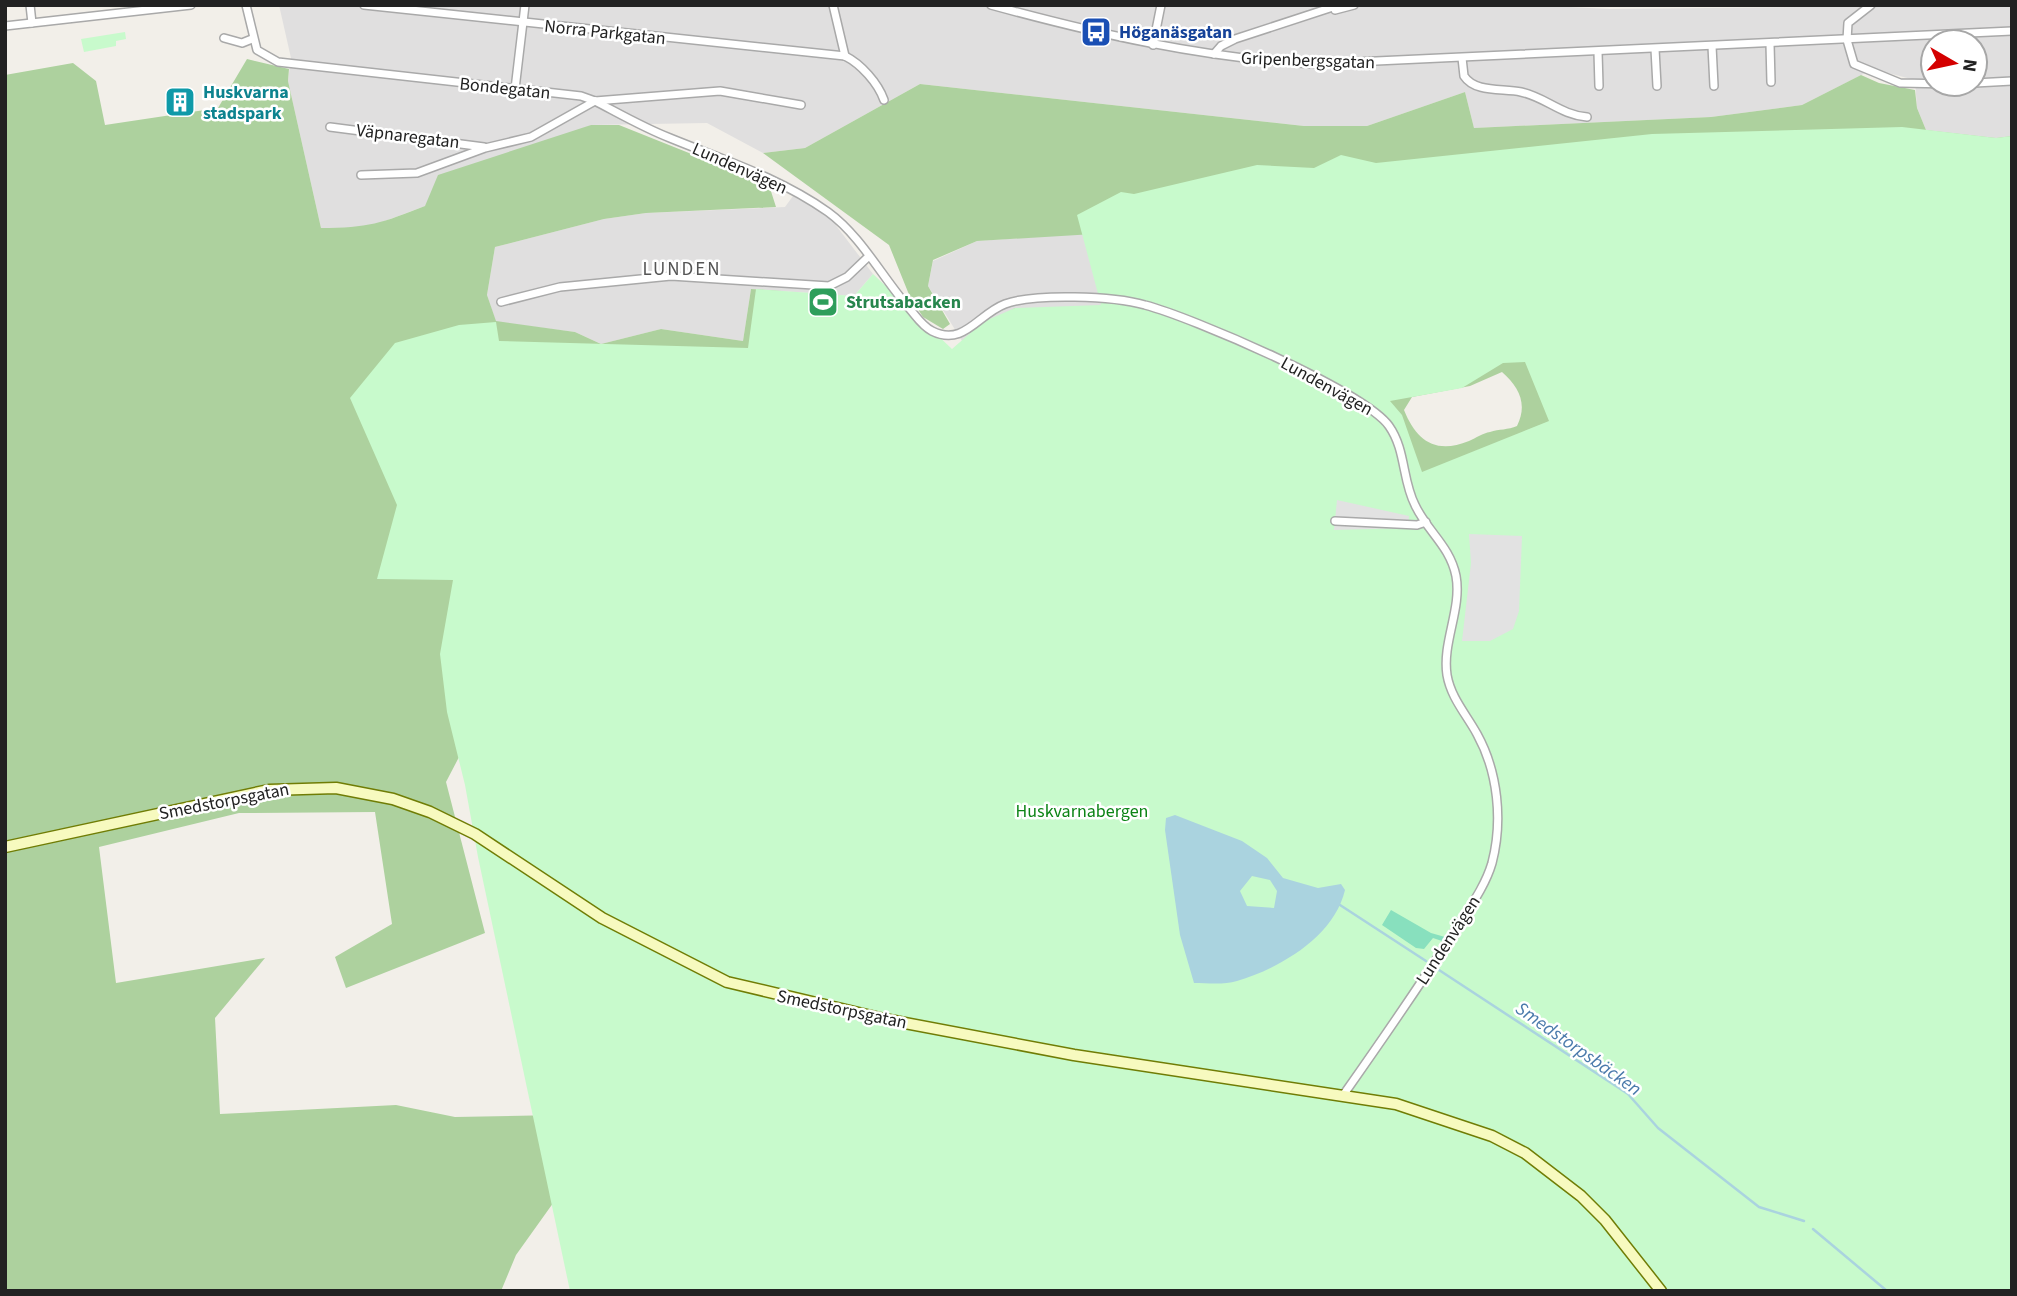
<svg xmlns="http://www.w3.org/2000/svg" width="2017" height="1296" font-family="'Source Sans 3',sans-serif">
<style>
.residential{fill:#e0dfdf;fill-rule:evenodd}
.forest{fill:#add19e;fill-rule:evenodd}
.park{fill:#c8facc;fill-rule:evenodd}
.pitch{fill:#88e0be}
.parking{fill:#e2e2e2}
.water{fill:#aad3df;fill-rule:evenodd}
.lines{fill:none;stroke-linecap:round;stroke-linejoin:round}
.stream{stroke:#aad3df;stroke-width:2.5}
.street-casing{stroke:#a9a9a9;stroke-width:10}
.secondary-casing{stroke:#707d05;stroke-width:13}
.street{stroke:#fff;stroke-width:7}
.secondary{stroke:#f7fabf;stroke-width:10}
.labels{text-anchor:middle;stroke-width:5;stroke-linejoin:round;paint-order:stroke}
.street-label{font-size:18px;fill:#222;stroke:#fff}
.transit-label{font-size:18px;font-weight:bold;fill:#164399;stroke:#fff;text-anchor:start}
.culture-label{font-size:18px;font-weight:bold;fill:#0d838f;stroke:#fff;text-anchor:start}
.leisure-label{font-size:18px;font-weight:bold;fill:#27864d;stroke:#fff;text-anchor:start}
.park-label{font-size:18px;fill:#0c8416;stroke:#fff}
.neighbourhood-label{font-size:19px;letter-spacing:2px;fill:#555;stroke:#fff}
.water-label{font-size:19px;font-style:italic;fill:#4a7aab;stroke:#fff}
</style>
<rect width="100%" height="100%" fill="#f2efe9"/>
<!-- residential -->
<g class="residential">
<path d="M279 5H1528L1610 9 2012 5V136L1996 138 1926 130 1917 108 1915 80 1873 69 1802 105 1711 117 1474 128 1465 92 1367 126H1304L920 84 805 148 763 153 707 123 591 125 425 206 377 224 363 228H321L288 81 291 58ZM1933 42H1975V84H1933Z"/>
<polygon points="793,196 828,215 873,274 854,296 751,289 743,341 661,329 601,344 575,332 496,322 487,295 495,247 604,219 646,213 785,207"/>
<polygon points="1094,233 1104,310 964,344 928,286 933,261 977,241"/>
</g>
<!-- forest -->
<path class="forest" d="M247 59 289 69 288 81 321 228C368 228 382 223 425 206L438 175 591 125H619L769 185 776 207 646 213 604 219 495 247 487 295 496 321 575 332 601 344 661 329 743 341 751 289 781 291 945 349 958 350 984 326 1015 308 1103 310 1094 234 977 241 933 260 928 286 950 324 943 329 923 317 910 297 889 245 763 153 805 148 920 84 1304 126H1367L1465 92 1474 128 1711 117 1802 105 1861 75 1879 83 1915 90 1917 108 1926 130 1996 138 2012 136V1291L507 665 446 782 485 933 346 988 335 957 392 924 375 812 239 813 99 847 116 983 265 958 215 1018 220 1114 396 1105 455 1117 558 1115 561 1192 516 1255 501 1291H5V75L73 63 96 81 105 125 218 108ZM1502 372C1519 387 1528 404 1517 426 1508 430 1499 429 1490 432 1483 433 1476 438 1469 441 1435 455 1416 440 1404 410L1412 397 1470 386Z"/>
<!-- park -->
<g class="park">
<polygon points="125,32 126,39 116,41 116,46 84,52 81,39"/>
<path d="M1902 127 1996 138 2012 136V1291H570L478 857 465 785 447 712 440 654 453 580 377 579 397 505 350 398 395 343 459 325 496 322 499 341 748 348 756 289 854 296 873 274 952 349 983 322 1015 308 1101 305 1077 215 1121 192 1134 194 1257 165 1314 168 1341 155 1376 163 1652 134ZM1525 362 1549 421 1422 472 1402 415 1390 401 1462 388 1503 363Z"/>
</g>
<!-- pitch -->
<polygon class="pitch" points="1391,910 1431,933 1445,937 1442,941 1433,938 1424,949 1416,948 1382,925"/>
<!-- parking -->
<g class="parking">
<polygon points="1337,500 1409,516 1408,528 1334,530"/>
<polygon points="1469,534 1522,536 1519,611 1513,629 1490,641 1462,641 1471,563"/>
</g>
<!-- water -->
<path class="water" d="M1175 815 1242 841 1267 858 1283 878 1318 888 1341 884 1345 890C1334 937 1280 968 1237 981 1224 985 1207 983 1194 983L1180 935 1165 830 1166 818ZM1252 876 1270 880 1277 891 1274 908 1247 906 1240 891Z"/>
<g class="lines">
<!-- stream -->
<g class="stream">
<polyline points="1340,905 1426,961"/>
<polyline points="1439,970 1628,1094 1658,1128 1759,1207 1804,1221"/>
<polyline points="1813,1229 1887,1291"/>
</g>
<!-- street casing -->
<g class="street-casing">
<g id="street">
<polyline points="30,5 32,23"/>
<polyline points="246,5 257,50 278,62 581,96 595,101 720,91 801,105"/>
<polyline points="364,5 845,56"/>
<polyline points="833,5 845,56"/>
<path d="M991 5C1097 34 1203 58 1312 64L2012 31"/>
<polyline points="1871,5 1848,23 1847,40 1854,64 1900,83 1951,84"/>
<polyline points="1335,10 1354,5"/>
<polyline points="5,26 191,5"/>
<polyline points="224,38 242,43 252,39"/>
<polyline points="1770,44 1771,82"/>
<polyline points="1153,45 1161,5"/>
<polyline points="1712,46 1714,86"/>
<polyline points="1655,49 1657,86"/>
<polyline points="1598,52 1599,86"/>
<polyline points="1214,54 1221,46 1235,39 1339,5"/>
<path d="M845 56C861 64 878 83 884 100"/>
<path d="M1462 58 1464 76C1475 93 1503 88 1521 92 1545 97 1561 115 1587 117"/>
<polyline points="1975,83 2012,81"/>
<polyline points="515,89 525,5"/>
<path d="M595 101C620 114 644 128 670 138 724 160 780 178 828 212 861 236 882 277 909 308 916 316 922 326 932 331 964 347 978 314 1005 304 1035 293 1114 296 1145 305 1191 317 1364 391 1389 426 1406 450 1402 480 1415 505 1427 531 1450 546 1456 576 1462 609 1442 642 1447 675 1451 698 1466 714 1477 734 1498 772 1503 821 1492 863 1485 887 1469 908 1456 929 1420 985 1382 1040 1344 1094"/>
<polyline points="330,127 484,147"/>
<polyline points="361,175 417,173 485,148 531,137 595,101"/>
<polyline points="501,302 560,287 671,276 829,286 847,277 868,257"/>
<polyline points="1335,521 1417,525 1426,522"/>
</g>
</g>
<!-- secondary casing -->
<g class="secondary-casing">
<polyline id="secondary" points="5,847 269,790 336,788 393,799 430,812 475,834 602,918 727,982 884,1019 1074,1055 1396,1104 1492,1136 1525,1153 1581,1196 1605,1220 1661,1291"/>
</g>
<!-- street -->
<use href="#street" class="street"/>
<!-- secondary -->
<use href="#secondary" class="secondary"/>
</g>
<!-- icons -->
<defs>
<g id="bus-square" transform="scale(1.575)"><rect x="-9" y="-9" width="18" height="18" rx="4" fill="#1a4fb4" stroke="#fff"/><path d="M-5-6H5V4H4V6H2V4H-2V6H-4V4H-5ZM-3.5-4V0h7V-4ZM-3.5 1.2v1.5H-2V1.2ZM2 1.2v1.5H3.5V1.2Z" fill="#fff"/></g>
<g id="building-square" transform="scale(1.575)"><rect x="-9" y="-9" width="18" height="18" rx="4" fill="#0f9aa8" stroke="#fff"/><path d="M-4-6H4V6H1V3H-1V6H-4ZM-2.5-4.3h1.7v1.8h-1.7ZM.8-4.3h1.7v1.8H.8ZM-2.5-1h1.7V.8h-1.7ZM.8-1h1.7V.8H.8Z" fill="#fff"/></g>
<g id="stadium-square" transform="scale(1.575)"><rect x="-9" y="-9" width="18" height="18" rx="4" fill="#2e9e5b" stroke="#fff"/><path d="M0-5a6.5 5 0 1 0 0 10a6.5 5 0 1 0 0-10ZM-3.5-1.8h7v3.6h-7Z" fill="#fff"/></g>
</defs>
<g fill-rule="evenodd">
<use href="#bus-square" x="1096" y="32"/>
<use href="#building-square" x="180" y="102"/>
<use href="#stadium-square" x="823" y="302"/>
</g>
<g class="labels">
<!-- street labels -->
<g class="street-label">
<text transform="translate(605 32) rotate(6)" y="6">Norra Parkgatan</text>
<text transform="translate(1308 60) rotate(2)" y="6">Gripenbergsgatan</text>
<text transform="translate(505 88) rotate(6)" y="6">Bondegatan</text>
<text transform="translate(408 136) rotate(7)" y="6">Väpnaregatan</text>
<text transform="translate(740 168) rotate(24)" y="6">Lundenvägen</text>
<text transform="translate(1327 386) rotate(29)" y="6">Lundenvägen</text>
<text transform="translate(224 801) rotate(-11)" y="6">Smedstorpsgatan</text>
<text transform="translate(1448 940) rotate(-57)" y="6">Lundenvägen</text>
<text transform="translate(842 1009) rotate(12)" y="6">Smedstorpsgatan</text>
</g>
<!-- transit labels -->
<g class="transit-label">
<text x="1119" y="38">Höganäsgatan</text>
</g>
<!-- culture labels -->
<g class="culture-label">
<text x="203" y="98">Huskvarna<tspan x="203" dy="21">stadspark</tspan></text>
</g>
<!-- leisure labels -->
<g class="leisure-label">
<text x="846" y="308">Strutsabacken</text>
</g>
<!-- park labels -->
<g class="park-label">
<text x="1082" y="817">Huskvarnabergen</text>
</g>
<!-- neighbourhood labels -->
<g class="neighbourhood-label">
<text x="682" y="275">LUNDEN</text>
</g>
<!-- water labels -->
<g class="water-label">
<text transform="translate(1579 1048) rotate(35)" y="7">Smedstorpsbäcken</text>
</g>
</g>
<!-- border -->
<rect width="2017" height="1296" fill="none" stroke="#222222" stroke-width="14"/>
<!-- north arrow -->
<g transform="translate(1954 63) rotate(99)"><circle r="33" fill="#ffffff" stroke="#a7a7a7" stroke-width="2"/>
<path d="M0-5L12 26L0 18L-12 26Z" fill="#d40000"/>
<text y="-10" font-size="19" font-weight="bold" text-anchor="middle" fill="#222222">N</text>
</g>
</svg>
